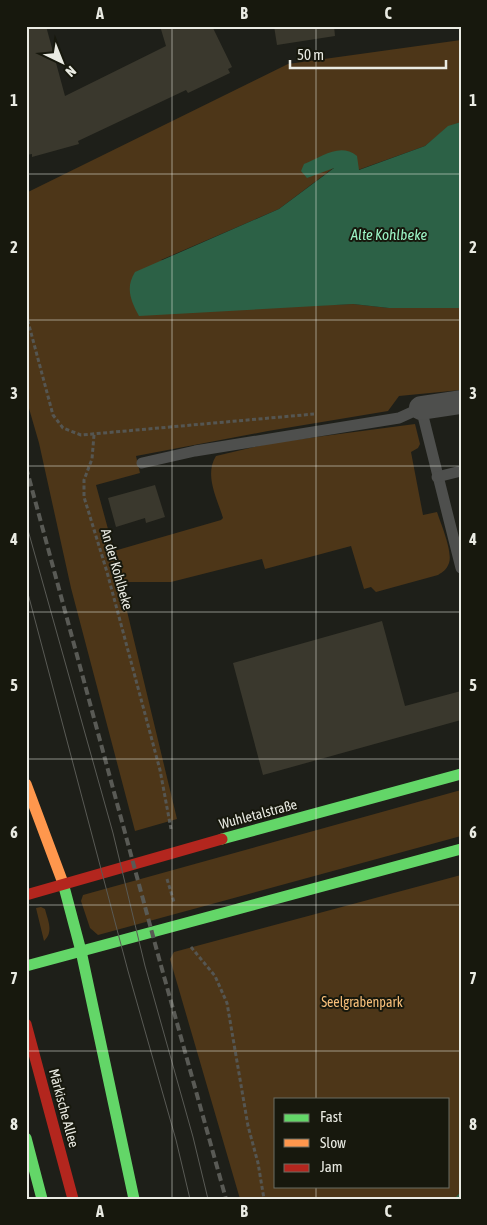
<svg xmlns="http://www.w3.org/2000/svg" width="487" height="1225" font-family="'Asap Condensed',sans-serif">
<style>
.green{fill:#4d3618;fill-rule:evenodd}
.water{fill:#2c6146}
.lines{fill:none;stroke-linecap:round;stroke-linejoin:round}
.stream{stroke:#2c6146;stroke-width:6}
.building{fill:#3a382d}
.path{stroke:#555652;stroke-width:3;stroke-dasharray:4 2.5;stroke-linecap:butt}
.lane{stroke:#4e4f4d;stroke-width:11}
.street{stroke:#4e4f4d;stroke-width:24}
.fast{stroke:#63d668;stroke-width:11}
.slow{stroke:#ff974d;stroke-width:11}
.jam{stroke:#b3261e;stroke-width:11}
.tram{stroke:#595a55;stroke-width:1}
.rail{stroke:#595a55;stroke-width:4;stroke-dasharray:8 4;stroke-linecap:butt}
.grid{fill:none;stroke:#eaebe3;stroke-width:1;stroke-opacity:0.55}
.labels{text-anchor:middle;stroke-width:4;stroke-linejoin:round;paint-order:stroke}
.street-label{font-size:14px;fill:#eaebe3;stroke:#17180d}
.park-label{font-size:14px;fill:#f7bf7a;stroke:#17180d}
.water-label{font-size:15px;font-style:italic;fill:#9af2c3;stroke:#17180d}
.neatline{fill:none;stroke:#eaebe3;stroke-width:2}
.grid-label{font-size:16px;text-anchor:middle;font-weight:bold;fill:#eaebe3}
</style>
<rect width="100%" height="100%" fill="#1e1f19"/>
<!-- green -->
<g class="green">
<path d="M461 40V122L448 127 425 146 358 170 336 166 279 209 161 260 300 306 353 304 389 308H461V390L399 396 388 411 268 431 136 456 140 473 96 485 114 551 221 520 223 518C217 498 204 475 216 456L271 443 415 424 420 444 418 448 411 452 423 515 437 512C441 524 453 552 449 563 447 569 443 572 438 575L376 592 371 587 364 589 351 546 265 569 262 559 171 582H120L177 819 135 831 71 588 39 443 26 398V193L288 64Z"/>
<polygon points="461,790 461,836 98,935 90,928 81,901 83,895"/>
<path d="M461 875V1199H240L170 959 174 952ZM276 1099H448V1186H276Z"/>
<path d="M41 907 45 909C48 921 54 932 44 941L36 908Z"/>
</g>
<!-- water -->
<path class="water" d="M461 122V308H389L353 304 139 316C131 301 125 288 135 272L279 209 334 168 307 178 301 171 304 164C322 157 340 142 357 156L359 170 425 146 448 126Z"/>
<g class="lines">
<!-- stream -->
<polyline class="stream" points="458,1199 461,1196"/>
</g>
<!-- building -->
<g class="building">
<polygon points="26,26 46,26 65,96 166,46 160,26 212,26 232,67 228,69 230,73 188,93 186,90 78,141 79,144 32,157 32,154 26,155"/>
<polygon points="274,26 334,26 335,36 277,45"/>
<polygon points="155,485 165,517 146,523 145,518 116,527 108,498"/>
<polygon points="382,621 405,706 461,691 461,720 263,775 233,663"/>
</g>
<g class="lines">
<!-- path -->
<g class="path">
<polyline points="26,314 53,415 63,428 81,435 314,414"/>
<polyline points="94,435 92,459 84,480 84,497 107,572 160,770 171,829"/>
<polyline points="167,879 174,902"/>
<polyline points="191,947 215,976 227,1003 248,1126 258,1163 264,1199"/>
</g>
<!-- lane -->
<g class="lane">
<polyline points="142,463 195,451 399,418 421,408 461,568"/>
<polyline points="437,477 461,471"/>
</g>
<!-- street -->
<polyline class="street" points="421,408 461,402"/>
<!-- fast -->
<g class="fast">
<polyline points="222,839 461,774"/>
<polyline points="63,883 81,951"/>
<polyline points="81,951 134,1199"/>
<polyline points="26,966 461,849"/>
<polyline points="26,1138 42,1199"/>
</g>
<!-- slow -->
<polyline class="slow" points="26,784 63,883"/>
<!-- jam -->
<g class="jam">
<polyline points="26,895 222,839"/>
<polyline points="26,1024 73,1199"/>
</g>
<!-- tram -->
<g class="tram">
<polyline points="26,523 113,833 145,966 193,1137 208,1199"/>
<polyline points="26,586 128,971 176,1140 190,1199"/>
</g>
<!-- rail -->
<polyline class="rail" points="26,467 160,962 226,1199"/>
</g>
<!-- grid -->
<path class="grid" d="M172 26V1199M316 26V1099M26 174H461M26 320H461M26 466H461M26 612H461M26 759H461M26 905H461M26 1051H461M316 1186V1199"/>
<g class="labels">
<!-- street labels -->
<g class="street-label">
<text transform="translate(117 569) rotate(74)" y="5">An der Kohlbeke</text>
<text transform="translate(258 814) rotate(-15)" y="5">Wuhletalstraße</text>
<text transform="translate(64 1108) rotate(75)" y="5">Märkische Allee</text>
</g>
<!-- park labels -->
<g class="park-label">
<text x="362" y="1007">Seelgrabenpark</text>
</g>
<!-- water labels -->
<g class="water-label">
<text x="389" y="240">Alte Kohlbeke</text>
</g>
</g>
<!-- border -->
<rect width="487" height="1225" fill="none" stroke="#17180d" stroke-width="55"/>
<!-- legend -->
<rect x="274" y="1098" width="175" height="90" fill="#17180d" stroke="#6b6c63"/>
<rect x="284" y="1114" width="25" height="8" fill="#63d668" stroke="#6b6c63"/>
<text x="320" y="1122" font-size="15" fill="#eaebe3">Fast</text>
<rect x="284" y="1139" width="25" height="8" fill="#ff974d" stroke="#6b6c63"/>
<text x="320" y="1148" font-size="15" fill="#eaebe3">Slow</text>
<rect x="284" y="1164" width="25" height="8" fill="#b3261e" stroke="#6b6c63"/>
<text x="320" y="1172" font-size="15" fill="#eaebe3">Jam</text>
<!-- north arrow -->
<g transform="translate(62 62) rotate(137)" stroke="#17180d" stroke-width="4" paint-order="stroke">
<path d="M0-4L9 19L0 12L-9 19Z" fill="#eaebe3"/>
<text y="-8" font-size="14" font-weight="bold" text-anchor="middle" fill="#eaebe3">N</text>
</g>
<!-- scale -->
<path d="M290 60v8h156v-8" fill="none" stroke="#eaebe3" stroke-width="2.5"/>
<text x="297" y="60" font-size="15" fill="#eaebe3" stroke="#17180d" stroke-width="4" paint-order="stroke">50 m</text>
<rect x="28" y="28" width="432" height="1170" class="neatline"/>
<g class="grid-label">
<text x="100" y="19">A</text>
<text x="244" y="19">B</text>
<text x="388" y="19">C</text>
<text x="14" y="106">1</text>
<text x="473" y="106">1</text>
<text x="14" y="253">2</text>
<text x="473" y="253">2</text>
<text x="14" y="399">3</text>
<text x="473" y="399">3</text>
<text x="14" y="545">4</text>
<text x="473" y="545">4</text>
<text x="14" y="691">5</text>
<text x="473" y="691">5</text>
<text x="14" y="838">6</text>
<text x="473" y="838">6</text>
<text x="14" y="984">7</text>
<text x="473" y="984">7</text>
<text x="14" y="1130">8</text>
<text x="473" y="1130">8</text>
<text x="100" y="1217">A</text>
<text x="244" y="1217">B</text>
<text x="388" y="1217">C</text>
</g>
</svg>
